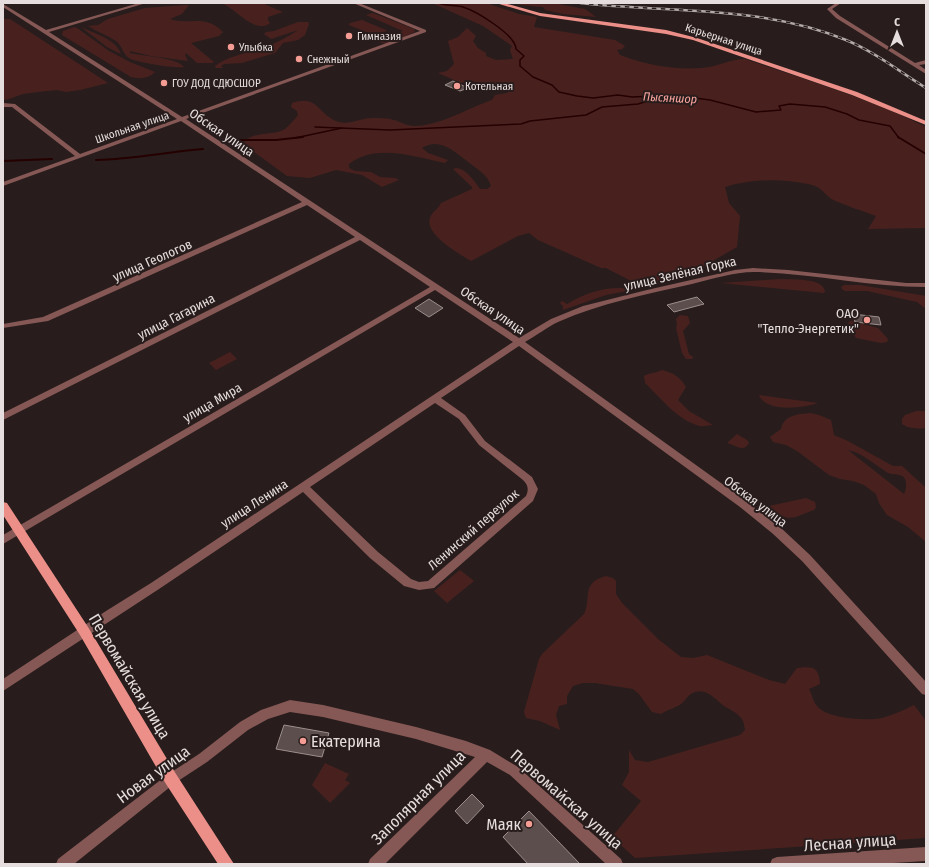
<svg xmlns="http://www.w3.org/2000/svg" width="929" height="867" font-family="'Fira Sans Condensed',sans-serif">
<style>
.green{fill:#48211f;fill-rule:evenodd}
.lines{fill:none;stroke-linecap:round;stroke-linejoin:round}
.stream-far1{stroke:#250001;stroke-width:1.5}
.stream{stroke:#250001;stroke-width:2}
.building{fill:#5b4e4d;stroke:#9c8e8c}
.minor{fill:#855855;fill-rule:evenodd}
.major{fill:#eb8f88;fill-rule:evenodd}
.rail-casing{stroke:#b2a9a9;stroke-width:2.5}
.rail{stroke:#281d1c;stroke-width:1.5;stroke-dasharray:4.5;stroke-linecap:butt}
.poi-dot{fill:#f59c95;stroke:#281d1c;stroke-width:1.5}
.labels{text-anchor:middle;stroke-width:4;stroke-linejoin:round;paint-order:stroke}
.far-poi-label{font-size:11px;fill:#e6dede;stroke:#281d1c;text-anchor:start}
.far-street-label{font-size:11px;fill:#e6dede;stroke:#281d1c}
.far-water-label{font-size:12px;font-style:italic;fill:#fca6a0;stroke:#281d1c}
.street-label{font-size:13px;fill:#e6dede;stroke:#281d1c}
.poi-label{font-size:13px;fill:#e6dede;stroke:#281d1c;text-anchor:end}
.near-street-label{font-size:16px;fill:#e6dede;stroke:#281d1c}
.near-poi-label{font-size:16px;fill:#e6dede;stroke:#281d1c;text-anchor:start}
</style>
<rect width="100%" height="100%" fill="#281d1c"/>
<!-- green -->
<g class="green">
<path d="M221 3H262L283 12 268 17V20L270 23C256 36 233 6 221 3Z"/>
<path d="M432 3H486L519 14 537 17 534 27 615 40 625 46 622 49 617 50 620 55C646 65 674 70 702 68 717 67 730 59 745 59 805 80 868 98 926 127V228L868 229 876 216C866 212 837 203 830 198 822 191 820 186 808 184 781 178 751 179 725 187L729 203 740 216 737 247 683 278 647 285 631 281 606 268H601L538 240 529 233 518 236 471 261C459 254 424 234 430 218 432 211 438 210 441 203L472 189V187L453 169 456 168C467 169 474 181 480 189H487L491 186C487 173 476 169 467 161 454 151 439 137 422 148L428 153 448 160 445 163C414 157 376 143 349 164V168L355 171 371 172 380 177 395 178 399 180 382 187 362 175 336 170 310 178 287 176 243 144C251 130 272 137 285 129 289 126 294 120 298 115L297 111 291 107 292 103C319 94 317 115 339 122 349 125 362 118 372 118 380 118 387 118 394 120 401 122 407 126 414 126 440 126 468 108 492 100L495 95 507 93 513 86V83L506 86 470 81 461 83 438 73 447 71 454 64 448 41 458 37 467 28 476 36 473 41 478 48 486 53V56L496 60 513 59 510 50 512 46 483 26Z"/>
<path d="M513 3H553L585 9 596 17 563 14 545 10 543 7C532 6 523 6 513 3Z"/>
<path d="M185 5H189L182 14 170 19C191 26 204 13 223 32L219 36 191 43 214 62 212 63H197L186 53 185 55 188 61 151 56 130 51V53C143 56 178 58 184 67 178 69 134 62 129 58 123 55 122 45 116 41 107 35 97 32 88 26L98 25 108 19 145 8Z"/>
<polygon points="373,13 414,29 415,32 386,44 376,41 403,31 366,15"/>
<polygon points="3,19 10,19 108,83 80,90 66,92 57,90 38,92 23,94 6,100 3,99"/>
<polygon points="362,20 386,30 387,31 374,35 349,25 350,23"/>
<path d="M298 22H308L309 24 305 35 298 40 283 43 275 53 242 63 224 64 221 66 223 68H216L215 66C228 56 244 54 259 49 273 45 286 38 298 30L271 39 264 34 266 32 274 31Z"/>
<path d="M74 27 77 28 109 51 130 62 155 72C148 79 139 79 131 77L62 35 63 31Z"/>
<path d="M81 27C95 34 116 39 121 54L107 47Z"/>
<path d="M780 279C791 280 822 277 825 291L824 293 721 283Z"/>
<polygon points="844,285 860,285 926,296 926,309 917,302 867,291 845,291 842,289 841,287"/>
<path d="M620 288 630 289 627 291 606 295 563 310V306L560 303 562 301 567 304C584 294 600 288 620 288Z"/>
<polygon points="680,315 688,316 690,323 683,331 689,354 693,357 692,359 686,359 682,353 676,328 677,324 676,319"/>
<polygon points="852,321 878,328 888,339 887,342 881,343 856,338 848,322"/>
<polygon points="230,352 237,359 216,370 209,363"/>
<path d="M662 370C674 373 680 377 686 387L678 400 689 411 713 425C709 425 704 427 700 426 677 420 662 399 645 383L644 376C649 373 656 373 662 370Z"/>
<path d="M759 395 818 403C803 408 766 413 759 395Z"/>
<path d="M916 411H926V428C917 429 910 429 902 424V419L905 415Z"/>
<path d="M810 413 819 415 831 420 834 435 848 441 893 466H902L926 488V542L908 527 887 515 879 503 876 494 864 485 853 481 840 479 829 475 797 451 786 445 773 442 770 437 781 429C784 415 798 414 810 413ZM848 450C863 453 875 465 888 473 893 475 902 473 905 479 907 483 906 491 904 494Z"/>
<path d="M737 434 747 440 749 443C744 453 735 445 727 443Z"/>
<path d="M806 498 815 502 816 507 814 510C791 518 789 524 769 506Z"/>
<polygon points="460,570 474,581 447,603 434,591"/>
<path d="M606 576 613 578 616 581V594L622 603 658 639 681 657 693 658 707 655 769 680 785 684 797 668C813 666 819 667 820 684L809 689C812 694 813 702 817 706 827 719 867 721 882 718 892 715 905 710 914 705L926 721V838L635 858 612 837 641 801 622 785 629 772V750L635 760 648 762 740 735 745 730C744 726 744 722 742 719 736 712 731 710 724 706 716 700 707 688 695 692 688 694 686 700 681 704 677 707 667 710 661 714L652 712 639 694 633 689 595 683H583L573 686 567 696V704L559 706 556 715 560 730 540 721 526 718 524 712 539 659 542 654 584 614C592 599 580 583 606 576Z"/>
<polygon points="325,763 349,774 345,780 350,783 330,803 312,785"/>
</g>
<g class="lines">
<!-- stream-far1 -->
<g class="stream-far1">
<path d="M438 3C446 6 455 5 463 7 476 11 516 35 516 49L524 56 520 60V66L533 77 552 85 559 92 577 96 593 98 618 95 632 97 655 96 669 99 695 98 710 100 756 112 781 110 779 106 790 104 825 107 847 114 859 120 890 126 899 138"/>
<polyline points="315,127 390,130 521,124 530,121 586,115 602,107 638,104 661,97"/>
<polyline points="295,138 342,128"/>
</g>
<!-- stream -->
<g class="stream">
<polyline points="898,137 926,154"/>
<polyline points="238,140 276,140 303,137"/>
<path d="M96 160C132 159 167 152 203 149"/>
<polyline points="3,161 52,159"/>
</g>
</g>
<!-- building -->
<g class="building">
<polygon points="453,81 468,88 460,91 445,85"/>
<polygon points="697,297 704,304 674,312 667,305"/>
<polygon points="429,299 443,308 429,317 415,308"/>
<polygon points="853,314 879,317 881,325 855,322"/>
<polygon points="284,725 329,733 322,757 276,749"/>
<polygon points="472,794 484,806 467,824 455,811"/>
<polygon points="529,811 580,864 528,864 503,837"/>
</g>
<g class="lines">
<!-- minor -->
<g class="minor">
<path d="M139 3H146L49 32 182 117 420 31 353 3H359L426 30V32L186 119 519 338 551 319 583 306 647 290 735 270 753 268 788 270 906 283H926V287C869 287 812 273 754 272 734 272 712 279 692 284 647 294 601 303 558 322 547 327 536 336 525 342L746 501 780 527 810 555 926 682V695L922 694 802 561 772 533 740 507 519 346 441 398 465 415 485 441 532 477 538 489 533 501 434 588 419 590 404 586 370 558 303 492 159 589 3 691V679L106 611 151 583 513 342 435 290 3 544V535L430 287 360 240 3 420V413L355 237 307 205 48 321 3 328V324L43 317 302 202 181 121 3 186V182L75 156 12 107H3V103L15 104 80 154 177 119 3 7V4L46 30ZM435 403 459 419 479 445 523 480C528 485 529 489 526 496L428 581 419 582 411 579 378 552 310 487Z"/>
<polygon points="836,3 841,3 832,9 840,16 915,63 926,60 926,64 919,65 926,70 926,74 836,18 827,9"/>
<polygon points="290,700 323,705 416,727 466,741 490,750 518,767 621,859 623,864 606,864 510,775 487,762 385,864 368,864 370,859 475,757 416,739 323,717 290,712 268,719 248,730 207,762 175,783 74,864 56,864 58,859 167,775 199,754 240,722 261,710"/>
<polygon points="926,847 926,861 877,864 770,864 772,859 777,857"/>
</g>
<!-- major -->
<g class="major">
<polygon points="496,3 504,3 540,13 666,30 697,38 857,92 926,121 926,125 852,95 693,40 666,34 540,16"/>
<polygon points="3,502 7,503 88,627 176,774 234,864 218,864 166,784 80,635 3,515"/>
</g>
<!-- rail casing -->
<g class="rail-casing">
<path id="rail" d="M580 3C670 13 760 5 846 40 875 52 900 72 926 88"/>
</g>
<!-- rail -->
<use href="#rail" class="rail"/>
</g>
<!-- markers -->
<g class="poi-dot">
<circle cx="349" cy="36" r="4"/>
<circle cx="231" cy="47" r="4"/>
<circle cx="299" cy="59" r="4"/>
<circle cx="164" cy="83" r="4"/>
<circle cx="457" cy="86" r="4"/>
<circle cx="867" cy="320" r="4"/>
<circle cx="303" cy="741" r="4"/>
<circle cx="529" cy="824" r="4"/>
</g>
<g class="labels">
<!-- far-poi labels -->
<g class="far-poi-label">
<text x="357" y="40">Гимназия</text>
<text x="239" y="51">Улыбка</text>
<text x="307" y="63">Снежный</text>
<text x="172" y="87">ГОУ ДОД СДЮСШОР</text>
<text x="465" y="90">Котельная</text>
</g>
<!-- far-street labels -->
<g class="far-street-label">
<text transform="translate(724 39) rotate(18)" y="4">Карьерная улица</text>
<text transform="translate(132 127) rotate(-19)" y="4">Школьная улица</text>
</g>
<!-- far-water labels -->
<g class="far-water-label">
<text transform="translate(670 98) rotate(3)" y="4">Пысяншор</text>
</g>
<!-- street labels -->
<g class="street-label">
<text transform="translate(222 132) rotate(34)" y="5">Обская улица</text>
<text transform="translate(152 260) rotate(-24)" y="5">улица Геологов</text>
<text transform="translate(680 273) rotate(-13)" y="5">улица Зелёная Горка</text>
<text transform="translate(493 310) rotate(34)" y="5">Обская улица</text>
<text transform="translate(176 316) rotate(-27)" y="5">улица Гагарина</text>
<text transform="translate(212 402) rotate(-30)" y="5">улица Мира</text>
<text transform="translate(756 501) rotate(37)" y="5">Обская улица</text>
<text transform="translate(254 503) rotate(-33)" y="5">улица Ленина</text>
<text transform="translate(473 529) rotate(-41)" y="5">Ленинский переулок</text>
</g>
<!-- poi labels -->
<g class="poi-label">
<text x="859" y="318">ОАО<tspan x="859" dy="15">"Тепло-Энергетик"</tspan></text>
</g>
<!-- near-street labels -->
<g class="near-street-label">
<text transform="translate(130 676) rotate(59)" y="6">Первомайская улица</text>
<text transform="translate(153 774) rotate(-36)" y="6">Новая улица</text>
<text transform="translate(418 797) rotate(-45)" y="6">Заполярная улица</text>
<text transform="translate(567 799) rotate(41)" y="6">Первомайская улица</text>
<text transform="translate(850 842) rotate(-4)" y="6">Лесная улица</text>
</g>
<!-- near-poi labels -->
<g class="near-poi-label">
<text x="311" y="747">Екатерина</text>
<text x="521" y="830" text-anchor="end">Маяк</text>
</g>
</g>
<!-- border -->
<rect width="929" height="867" fill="none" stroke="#e6dede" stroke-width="8"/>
<!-- north arrow -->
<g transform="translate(897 32)" stroke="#281d1c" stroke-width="3" paint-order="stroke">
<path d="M0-3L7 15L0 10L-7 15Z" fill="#e6dede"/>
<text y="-6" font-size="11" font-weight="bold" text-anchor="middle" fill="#e6dede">С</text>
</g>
</svg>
